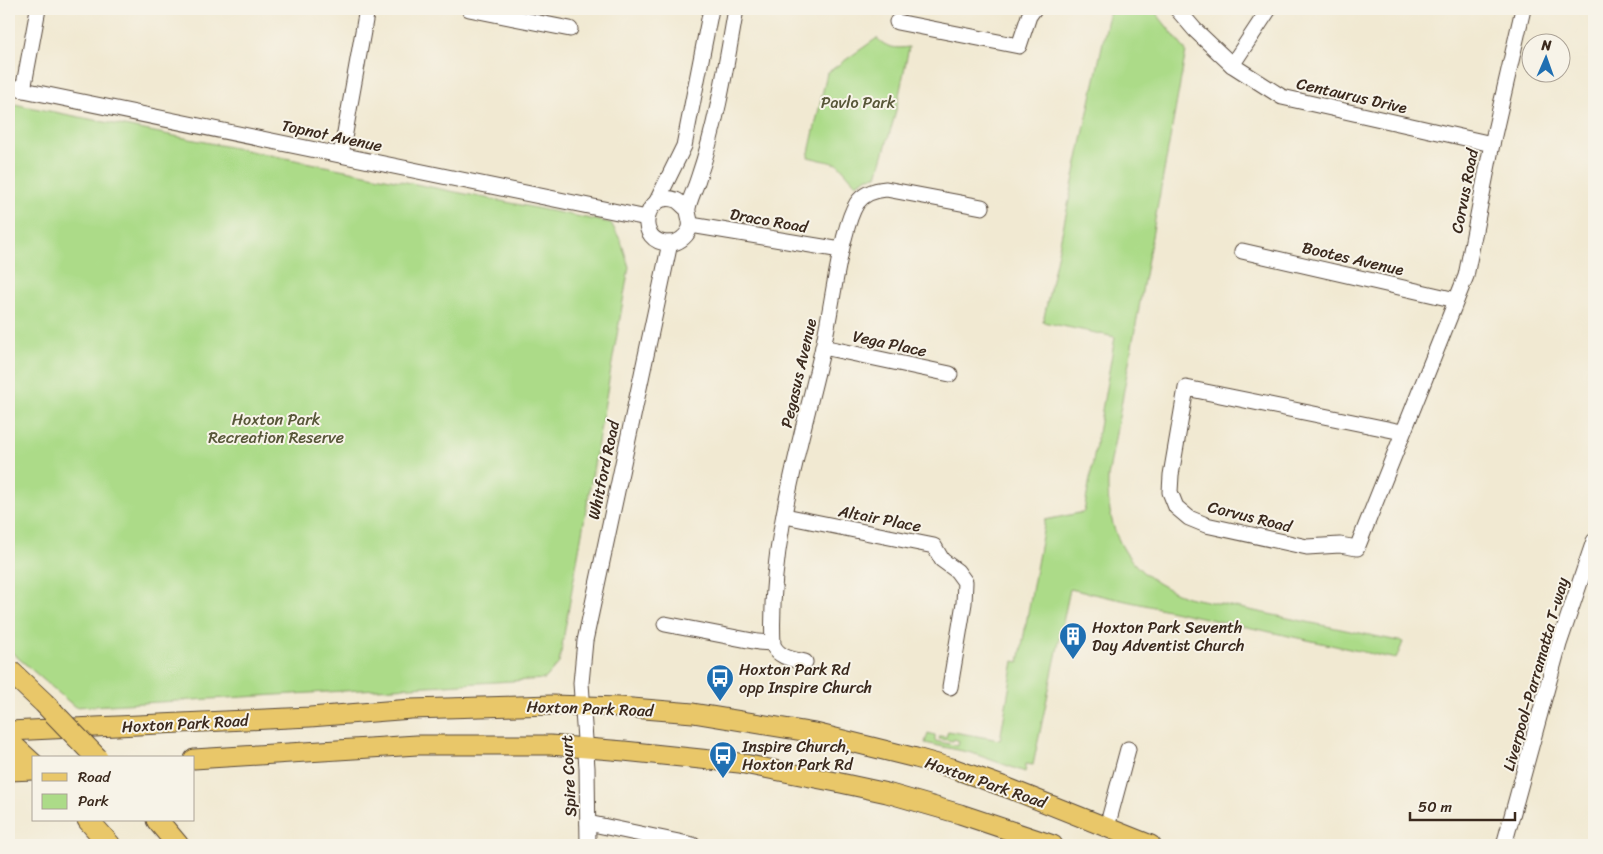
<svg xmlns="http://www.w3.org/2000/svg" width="1603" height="854" font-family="Sriracha,sans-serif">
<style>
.green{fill:#acdb88;stroke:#748253}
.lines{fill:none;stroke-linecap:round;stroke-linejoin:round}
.minor-casing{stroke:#564739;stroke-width:17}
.major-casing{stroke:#564739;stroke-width:21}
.highway-casing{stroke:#564739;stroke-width:23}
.minor{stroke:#fff;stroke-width:15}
.major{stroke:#e9c769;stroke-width:19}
.highway{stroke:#e9c769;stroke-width:21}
.highway-bridge-casing{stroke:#564739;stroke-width:23;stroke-linecap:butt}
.highway-bridge{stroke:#e9c769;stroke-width:21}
.labels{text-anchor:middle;stroke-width:4;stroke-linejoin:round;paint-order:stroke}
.street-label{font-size:16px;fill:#3b2a1e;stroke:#f7f3e8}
.park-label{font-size:16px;fill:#575638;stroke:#f7f3e8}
.poi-label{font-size:16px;fill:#3b2a1e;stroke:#f7f3e8;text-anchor:start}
</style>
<rect width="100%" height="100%" fill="#f7f3e8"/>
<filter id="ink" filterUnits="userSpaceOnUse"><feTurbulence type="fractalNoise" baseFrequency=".02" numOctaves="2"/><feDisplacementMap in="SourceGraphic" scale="10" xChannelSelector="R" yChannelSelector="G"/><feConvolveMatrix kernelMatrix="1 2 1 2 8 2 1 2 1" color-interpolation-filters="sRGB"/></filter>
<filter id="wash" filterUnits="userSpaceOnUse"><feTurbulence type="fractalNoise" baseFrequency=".0096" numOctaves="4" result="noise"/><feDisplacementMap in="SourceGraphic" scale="20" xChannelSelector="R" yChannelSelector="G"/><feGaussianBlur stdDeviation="1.12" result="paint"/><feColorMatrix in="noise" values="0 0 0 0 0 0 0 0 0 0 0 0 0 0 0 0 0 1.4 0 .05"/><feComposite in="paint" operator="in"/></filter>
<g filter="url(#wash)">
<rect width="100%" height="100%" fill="#f1e9d2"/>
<!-- green -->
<g class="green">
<path d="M1110 9H1153L1186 51 1108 477C1106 538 1130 576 1187 597L1403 642 1396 659 1070 589 1033 765 1026 764 1025 772 972 753 925 743 928 733 935 735V741L958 746 959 741 954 739 953 741 939 739 940 736 946 737 948 731 1000 740 1014 661 1019 662 1045 520 1084 512 1115 337 1043 322Z"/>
<path d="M877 38C886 48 896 49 909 47L895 115 877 176 868 177 856 184 838 164 808 157 827 73Z"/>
<polygon points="9,103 611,223 621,241 629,267 559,663 545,679 75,707 9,650"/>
</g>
</g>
<g filter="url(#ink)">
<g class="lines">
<!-- minor casing -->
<g class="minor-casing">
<g id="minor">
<polyline points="469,9 570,29"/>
<polyline points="1177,9 1195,30 1232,65 1282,97 1492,144"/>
<polyline points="897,22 1019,46 1029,16 1034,9"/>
<polyline points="1232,65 1269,9"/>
<polyline points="9,87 647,218"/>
<polyline points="23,90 38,9"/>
<polyline points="341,155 367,9"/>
<polyline points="656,203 684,146 711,9"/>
<path d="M688 210C684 207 680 202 676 200 644 189 633 245 671 243 678 243 686 237 689 230 693 223 687 215 688 208 690 198 695 189 698 179 717 124 726 66 736 9"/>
<polyline points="691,225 841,250"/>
<polyline points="1242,251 1456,300"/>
<polyline points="823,347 950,374"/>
<polyline points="1402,432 1186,388 1171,475 1170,492 1176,507 1189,518 1206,525 1307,547 1340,545 1357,548 1466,276 1492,144 1523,9"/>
<polyline points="785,516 934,546 942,560 957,571 965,582 964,603 950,687"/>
<polyline points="665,624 758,642 772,643"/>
<path d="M805 662C792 659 779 658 773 645 768 545 801 443 823 347 831 311 835 274 844 239 847 227 850 214 857 203 864 193 874 190 886 189L982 207"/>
<polyline points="588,823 693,845"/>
<polyline points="1107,827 1128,749"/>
<polyline points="588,845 587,768 581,683 585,641 670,243"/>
<polyline points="1504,845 1559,644 1594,541"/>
</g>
</g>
<!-- major casing -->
<g class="major-casing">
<g id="major">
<polyline points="9,731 310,717 411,709 552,705 620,707 693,713 815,733 916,758 952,768 1008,788 1151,845"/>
<polyline points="194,759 417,745 550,745 624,751 739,763 836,782 887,793 960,814 1053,845"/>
<polyline points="9,771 34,770"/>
</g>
</g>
<!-- highway casing -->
<g class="highway-casing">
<g id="highway">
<polyline points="9,742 34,765"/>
<polyline points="88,820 110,845"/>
<polyline points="157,820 178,845"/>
</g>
</g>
<!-- minor -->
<use href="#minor" class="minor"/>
<!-- major -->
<use href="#major" class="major"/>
<!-- highway -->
<use href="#highway" class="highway"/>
<!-- highway-bridge casing -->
<g class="highway-bridge-casing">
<polyline id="highway-bridge" points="9,670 44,703 97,758"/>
</g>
<!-- highway-bridge -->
<use href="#highway-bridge" class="highway-bridge"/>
</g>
</g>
<!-- icons -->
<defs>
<g id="building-pin" transform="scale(1.4375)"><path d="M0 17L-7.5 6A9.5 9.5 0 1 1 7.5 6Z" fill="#1f6fb2" stroke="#f7f3e8"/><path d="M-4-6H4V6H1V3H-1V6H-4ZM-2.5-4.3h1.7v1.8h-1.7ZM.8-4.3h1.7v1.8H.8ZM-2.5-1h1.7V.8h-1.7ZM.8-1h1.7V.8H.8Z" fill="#fff"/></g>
<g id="bus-pin" transform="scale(1.4375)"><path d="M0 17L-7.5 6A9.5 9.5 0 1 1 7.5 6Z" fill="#1f6fb2" stroke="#f7f3e8"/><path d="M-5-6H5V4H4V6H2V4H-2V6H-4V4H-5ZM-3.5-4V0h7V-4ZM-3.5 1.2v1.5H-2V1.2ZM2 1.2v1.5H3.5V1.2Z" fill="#fff"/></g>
</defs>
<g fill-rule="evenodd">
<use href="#building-pin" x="1073" y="636"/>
<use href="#bus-pin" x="720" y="678"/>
<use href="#bus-pin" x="723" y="755"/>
</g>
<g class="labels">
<!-- street labels -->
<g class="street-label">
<text transform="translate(1352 95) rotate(13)" y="6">Centaurus Drive</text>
<text transform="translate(332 135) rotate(12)" y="6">Topnot Avenue</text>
<text transform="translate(1464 191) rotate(-79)" y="6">Corvus Road</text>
<text transform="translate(769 220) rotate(10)" y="6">Draco Road</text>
<text transform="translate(1353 258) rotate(13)" y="6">Bootes Avenue</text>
<text transform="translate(890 343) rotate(12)" y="6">Vega Place</text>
<text transform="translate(798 373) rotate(-77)" y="6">Pegasus Avenue</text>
<text transform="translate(603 470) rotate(-78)" y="6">Whitford Road</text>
<text transform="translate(1250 516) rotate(14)" y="6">Corvus Road</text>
<text transform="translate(880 518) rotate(11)" y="6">Altair Place</text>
<text transform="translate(1535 674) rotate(-74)" y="6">Liverpool–Parramatta T-way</text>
<text transform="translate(590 708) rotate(2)" y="6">Hoxton Park Road</text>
<text transform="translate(185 723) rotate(-3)" y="6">Hoxton Park Road</text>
<text transform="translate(568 776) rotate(-93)" y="6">Spire Court</text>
<text transform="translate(986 782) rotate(19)" y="6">Hoxton Park Road</text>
</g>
<!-- park labels -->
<g class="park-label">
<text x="858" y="108">Pavlo Park</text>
<text x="276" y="425">Hoxton Park<tspan x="276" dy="18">Recreation Reserve</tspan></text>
</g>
<!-- poi labels -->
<g class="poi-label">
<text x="1092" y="633">Hoxton Park Seventh<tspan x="1092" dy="18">Day Adventist Church</tspan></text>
<text x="739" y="675">Hoxton Park Rd<tspan x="739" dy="18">opp Inspire Church</tspan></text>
<text x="742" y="752">Inspire Church,<tspan x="742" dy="18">Hoxton Park Rd</tspan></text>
</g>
</g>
<!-- margin -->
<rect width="1603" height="854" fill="none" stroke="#f7f3e8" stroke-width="30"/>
<!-- legend -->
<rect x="32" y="756" width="162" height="65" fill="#f7f3e8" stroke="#aca397"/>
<rect x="42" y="773" width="25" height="8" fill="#e9c769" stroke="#aca397"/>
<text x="78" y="782" font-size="15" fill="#3b2a1e">Road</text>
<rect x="42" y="794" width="25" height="15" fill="#acdb88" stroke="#aca397"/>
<text x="78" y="806" font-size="15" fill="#3b2a1e">Park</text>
<!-- north arrow -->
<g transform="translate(1546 58) rotate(2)"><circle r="24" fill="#f7f3e8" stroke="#aca397"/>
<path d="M0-4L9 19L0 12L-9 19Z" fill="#1f6fb2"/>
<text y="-8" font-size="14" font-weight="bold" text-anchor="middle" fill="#3b2a1e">N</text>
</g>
<!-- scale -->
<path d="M1410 812v8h105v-8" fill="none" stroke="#3b2a1e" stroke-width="2.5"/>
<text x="1418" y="812" font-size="15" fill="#3b2a1e" stroke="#f7f3e8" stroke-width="4" paint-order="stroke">50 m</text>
</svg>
